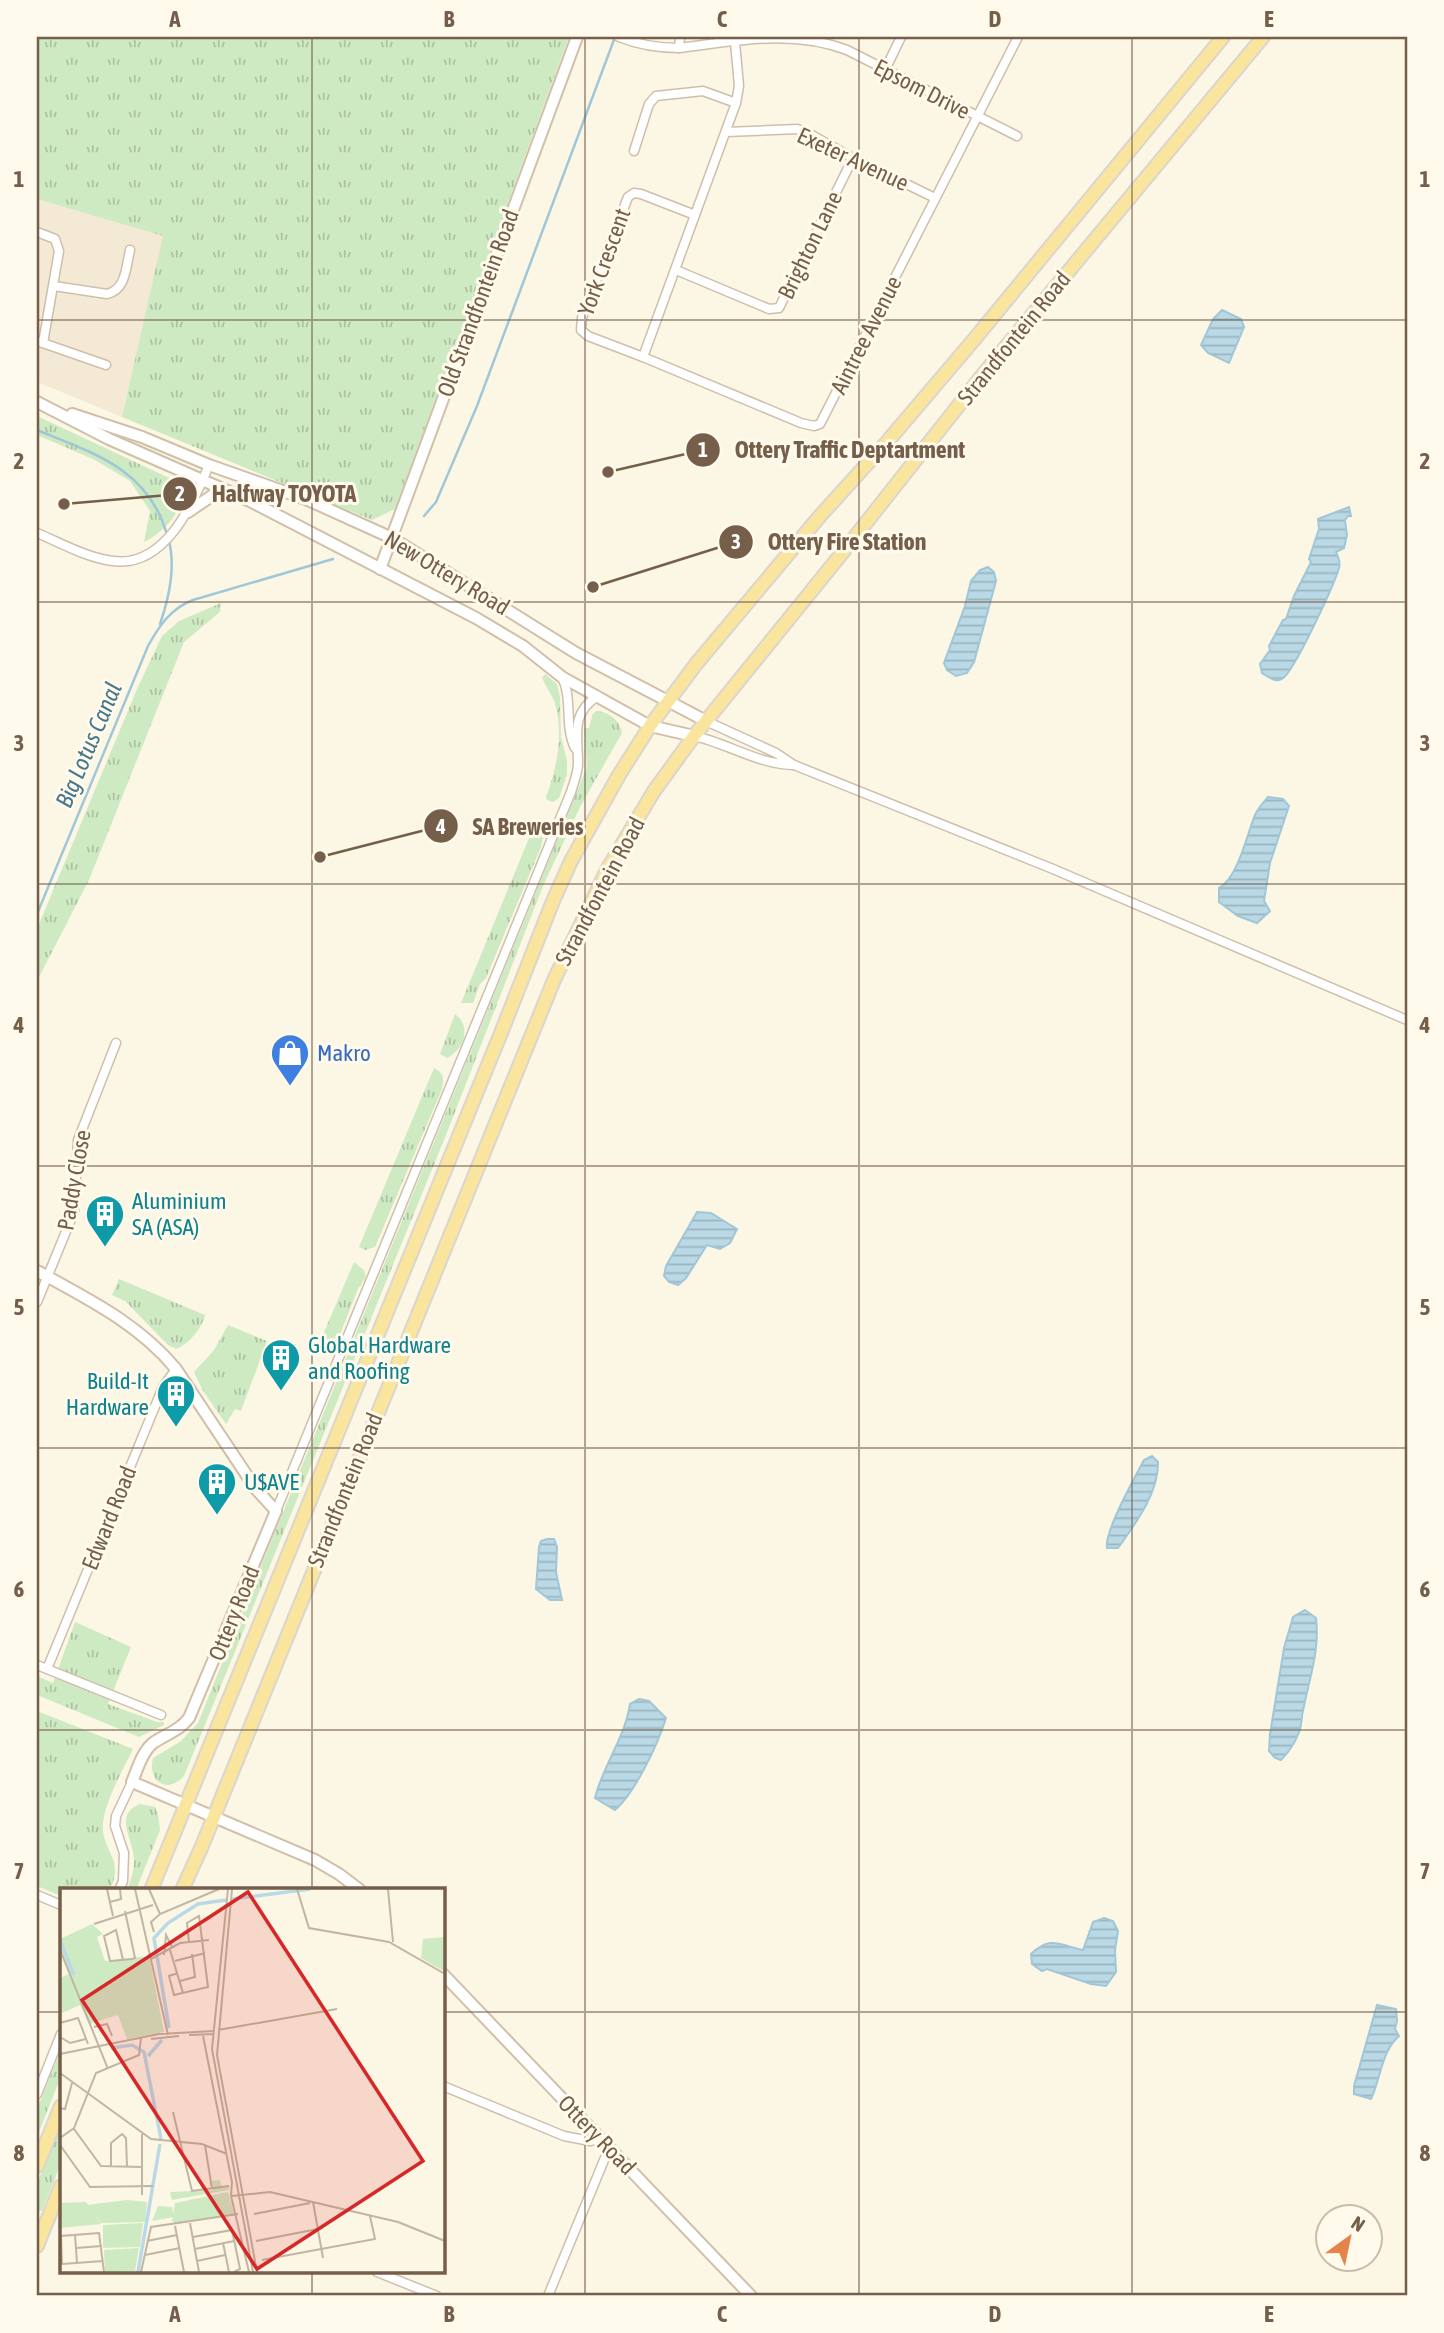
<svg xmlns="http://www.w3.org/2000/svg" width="1444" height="2333" font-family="'Asap Condensed',sans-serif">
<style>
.residential{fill:#f4e9d4}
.grass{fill:url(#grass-tufts)}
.water{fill:url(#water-rules);stroke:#a0c7d7;stroke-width:2}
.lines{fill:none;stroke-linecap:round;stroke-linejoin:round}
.stream{stroke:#a0c7d7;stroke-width:2.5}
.street-casing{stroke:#cebfab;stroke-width:11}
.secondary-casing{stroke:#d1c0a9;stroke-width:14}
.primary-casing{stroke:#dbd5d0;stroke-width:16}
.street{stroke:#fff;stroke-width:8}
.secondary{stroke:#fff;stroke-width:10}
.primary{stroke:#fae59e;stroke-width:12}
.grid{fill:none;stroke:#755f4a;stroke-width:2;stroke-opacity:0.55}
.labels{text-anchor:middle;stroke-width:6;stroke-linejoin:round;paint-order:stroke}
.street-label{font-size:23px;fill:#755f4a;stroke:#fffaeb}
.shop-label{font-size:23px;fill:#366cbe;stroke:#fffaeb;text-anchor:start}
.culture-label{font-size:23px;fill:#0d838f;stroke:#fffaeb;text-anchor:start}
.water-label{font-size:24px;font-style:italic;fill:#47798f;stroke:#fffaeb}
.inset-river{fill:none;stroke:#bad9e6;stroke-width:3.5}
.inset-road{fill:none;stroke:#c2b5a2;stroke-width:2}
.view{fill:#d62828;fill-opacity:0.15;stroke:#d62828;stroke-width:3.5}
.inset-edge{fill:none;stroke:#755f4a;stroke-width:3.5}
.leader{fill:none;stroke:#755f4a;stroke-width:2.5}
.callout-dot{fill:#755f4a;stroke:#fffaeb;stroke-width:2.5}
.mark-label{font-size:21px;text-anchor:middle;font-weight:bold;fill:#fff}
.callout-label{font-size:24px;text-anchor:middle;font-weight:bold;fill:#755f4a;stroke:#fffaeb;stroke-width:6;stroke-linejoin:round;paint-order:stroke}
.neatline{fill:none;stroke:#755f4a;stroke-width:2.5}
.grid-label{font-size:23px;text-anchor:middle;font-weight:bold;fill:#755f4a}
</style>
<defs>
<pattern id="grass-tufts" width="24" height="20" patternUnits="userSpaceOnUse" patternTransform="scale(1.75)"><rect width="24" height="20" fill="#ceeac3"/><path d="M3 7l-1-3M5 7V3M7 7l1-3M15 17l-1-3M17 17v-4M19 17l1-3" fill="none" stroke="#acc1a0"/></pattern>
<pattern id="water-rules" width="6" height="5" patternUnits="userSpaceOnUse" patternTransform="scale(1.75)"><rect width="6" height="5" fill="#bad9e6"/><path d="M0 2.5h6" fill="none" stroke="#9cb3bc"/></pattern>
</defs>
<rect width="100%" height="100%" fill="#fcf6e5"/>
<!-- residential -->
<polygon class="residential" points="37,199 164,236 122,417 37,382"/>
<!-- grass -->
<g class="grass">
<polygon points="37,37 569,37 395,509 372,520 122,417 163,236 37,199"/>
<path d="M37 416 180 483C180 488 182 495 181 500 178 518 159 535 144 542L150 511 130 481 95 460 37 435Z"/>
<polygon points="221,603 220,612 184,642 89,880 37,981 37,929 137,689 162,636 179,621"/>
<path d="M545 674 557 684 560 697 561 737 567 761V774L559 798 553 802 547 800 546 797C557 767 564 735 555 703 552 695 546 687 542 678Z"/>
<path d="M598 711C610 713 620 721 622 733L580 807 543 886 444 1140 184 1776C167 1795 147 1781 153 1758L181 1741 198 1723 255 1581 587 767 584 728H589L593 713Z"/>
<polygon points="534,826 543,838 541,847 486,978 480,984 473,1003 461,1003"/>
<path d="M455 1014C472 1026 464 1050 447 1058L440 1054Z"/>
<path d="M434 1068C444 1073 444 1078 442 1089L375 1247 365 1250 359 1247Z"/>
<polygon points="354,1262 364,1270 366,1277 358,1289 337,1342 330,1346 323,1346 320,1350 317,1349"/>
<path d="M119 1279 205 1315C202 1328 189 1344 176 1349L168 1345 125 1301 112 1295Z"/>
<polygon points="228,1325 267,1341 241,1411 235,1409 226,1424 203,1391 194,1372 214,1350"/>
<polygon points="75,1622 131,1647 108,1704 157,1722 164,1722 164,1725 139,1737 37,1695 37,1676 53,1683"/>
<path d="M37 1711 133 1749C123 1770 100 1809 103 1832 107 1856 123 1860 110 1890H61V1896L37 1886Z"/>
<path d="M140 1804 155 1807 158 1815 160 1830 136 1890H127C131 1880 135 1869 134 1857 132 1838 114 1814 140 1804Z"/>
<polygon points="61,2050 61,2076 37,2137 37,2109"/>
<polygon points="61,2124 61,2163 42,2211 37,2211 37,2184"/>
</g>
<!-- water -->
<g class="water">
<polygon points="1222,310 1241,319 1244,327 1229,363 1208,353 1201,345 1213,319"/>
<path d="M1349 507 1351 516H1348L1345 520 1347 535 1344 548 1336 552C1338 557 1341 563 1339 568 1334 585 1294 672 1282 679 1275 683 1267 676 1262 673L1260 664 1270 650 1269 646 1283 620 1286 619 1294 596 1311 562 1309 559 1319 529 1318 519Z"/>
<polygon points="988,567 994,572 996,581 974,662 967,673 956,676 947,670 944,663 965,606 971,581 980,570"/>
<path d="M1268 797 1283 799 1289 806 1270 863 1264 901 1270 911 1257 923 1238 916 1219 902V888C1238 878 1247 834 1255 815 1258 808 1263 803 1268 797Z"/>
<polygon points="697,1212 711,1213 737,1229 730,1243 720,1249 707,1245 686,1278 678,1285 669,1282 664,1276 666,1266"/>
<path d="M1152 1456 1158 1462C1159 1493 1135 1524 1118 1548H1107C1104 1532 1135 1477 1144 1460Z"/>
<polygon points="547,1539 554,1539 557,1547 556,1572 562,1600 550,1600 536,1589 539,1547 541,1541"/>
<path d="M1305 1610 1316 1618C1320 1651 1309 1679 1303 1711 1301 1718 1302 1726 1299 1732 1295 1743 1289 1752 1281 1760L1275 1758 1269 1751 1270 1734 1284 1648 1293 1617Z"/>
<path d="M639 1699 649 1701 666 1718C658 1744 635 1793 615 1810L595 1798C603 1765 625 1738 630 1704Z"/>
<path d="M1104 1918 1113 1921 1118 1931 1115 1950 1116 1972 1106 1986 1091 1984 1047 1969 1042 1971 1032 1964 1031 1954C1051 1935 1059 1945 1083 1950L1093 1922Z"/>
<path d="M1377 2005 1396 2009 1397 2021 1395 2029 1399 2036C1381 2052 1381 2078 1371 2099L1354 2094V2086Z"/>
</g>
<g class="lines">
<!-- stream -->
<g class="stream">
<path d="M37 430C93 453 149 469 167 535"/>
<polyline points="424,516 436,502 477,406 615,37"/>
<path d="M160 624C169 598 176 568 169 541"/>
<path d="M37 914 148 646C159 626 171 608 193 600L333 559"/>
</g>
<!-- street casing -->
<g class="street-casing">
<g id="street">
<path d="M619 37C639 45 658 48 679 48 736 41 792 29 847 50L1017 136"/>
<polyline points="679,48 680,37"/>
<polyline points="885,70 901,37"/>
<polyline points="726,132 797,129 810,134 853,158 935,198"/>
<polyline points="634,151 649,104 656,96 703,91 736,103"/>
<polyline points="695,215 641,194 634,193 628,197 582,318 581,330 588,336 643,357 801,423 814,426 820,424 1018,37"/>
<polyline points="37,232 55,239 59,251 43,343"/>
<polyline points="676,270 769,309 779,308 853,158"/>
<path d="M54 286 107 294C126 290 126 267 130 250"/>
<polyline points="37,341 106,365"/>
<polyline points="643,357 736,103 739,86 735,42"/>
<path d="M37 533C61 543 87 558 113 561 165 568 193 504 209 465"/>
<path d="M562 677C573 699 564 726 575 748"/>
<polyline points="706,721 776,753 794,765 1053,869 1407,1020"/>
<path d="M694 736C727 743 760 765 794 765"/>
<polyline points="37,1302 74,1212 78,1140 116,1043"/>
<path d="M276 1511 571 792C574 782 578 773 578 763 578 736 570 713 598 696"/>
<polyline points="37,1665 161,1715"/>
<polyline points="47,1669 163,1387 176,1369"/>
<polyline points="119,1890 123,1881 124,1853 115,1826 116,1816 132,1782"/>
<polyline points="37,1895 61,1905"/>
<polyline points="443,2086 564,2136 590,2141 600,2139"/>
<polyline points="37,2094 61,2034"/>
<polyline points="377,2272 437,2296"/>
<polyline points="548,2296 609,2148"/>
</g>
</g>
<!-- secondary casing -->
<g class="secondary-casing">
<g id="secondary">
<polyline points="37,402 109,439 250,501 476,618 523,646 562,677 650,726 694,736"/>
<polyline points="72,414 142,437 209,465 308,500 392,538 576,653 706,721"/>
<polyline points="188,512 213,495 227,492"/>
<polyline points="380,569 577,37"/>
<path d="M37 1271C88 1299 139 1324 176 1369L256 1489 276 1511 189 1718C179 1731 166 1734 153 1743 142 1752 137 1770 132 1782L315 1860 339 1874 360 1890"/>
<polyline points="443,1974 751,2296"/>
</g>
</g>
<!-- primary casing -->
<g class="primary-casing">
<g id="primary">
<polyline points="151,1890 501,1033 553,901 571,861 619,775 650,726 696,664 820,516 887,442 972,342 1223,37"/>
<polyline points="182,1890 202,1846 554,980 608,868 654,791 694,736 843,552 985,372 1263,37"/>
<polyline points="37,2166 61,2106"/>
<polyline points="37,2246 61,2186"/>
</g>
</g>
<!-- street -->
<use href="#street" class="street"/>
<!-- secondary -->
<use href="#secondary" class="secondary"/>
<!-- primary -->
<use href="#primary" class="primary"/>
</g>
<!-- grid -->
<path class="grid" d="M312 37V1890M585 37V2296M859 37V2296M1132 37V2296M37 320H1407M37 602H1407M37 884H1407M37 1166H1407M37 1448H1407M37 1730H1407M37 2012H61M443 2012H1407M312 2272V2296"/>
<!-- icons -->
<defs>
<g id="shop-pin" transform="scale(2.0125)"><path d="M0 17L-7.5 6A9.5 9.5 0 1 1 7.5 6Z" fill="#3f7fe0" stroke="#fffaeb"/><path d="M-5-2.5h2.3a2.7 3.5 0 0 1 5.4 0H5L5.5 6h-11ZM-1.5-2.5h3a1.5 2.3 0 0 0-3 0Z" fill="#fff"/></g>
<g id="building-pin" transform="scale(2.0125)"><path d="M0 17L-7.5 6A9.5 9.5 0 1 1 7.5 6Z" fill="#0f9aa8" stroke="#fffaeb"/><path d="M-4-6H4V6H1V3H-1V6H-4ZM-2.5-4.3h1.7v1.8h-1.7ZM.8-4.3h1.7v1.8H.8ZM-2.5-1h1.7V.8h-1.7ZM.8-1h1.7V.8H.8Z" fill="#fff"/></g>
</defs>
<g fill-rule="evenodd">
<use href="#shop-pin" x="290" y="1053"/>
<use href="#building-pin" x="105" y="1214"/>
<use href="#building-pin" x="281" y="1358"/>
<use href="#building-pin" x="176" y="1394"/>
<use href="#building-pin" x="217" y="1482"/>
</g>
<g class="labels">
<!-- street labels -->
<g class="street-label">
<text transform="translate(922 89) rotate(27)" y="8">Epsom Drive</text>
<text transform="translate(853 159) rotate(25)" y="8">Exeter Avenue</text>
<text transform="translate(810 245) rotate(-64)" y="8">Brighton Lane</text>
<text transform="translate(604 262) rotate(-70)" y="8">York Crescent</text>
<text transform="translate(478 303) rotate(-70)" y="8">Old Strandfontein Road</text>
<text transform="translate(866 335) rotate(-63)" y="8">Aintree Avenue</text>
<text transform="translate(1014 338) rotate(-51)" y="8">Strandfontein Road</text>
<text transform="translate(447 573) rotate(31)" y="8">New Ottery Road</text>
<text transform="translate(600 891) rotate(-62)" y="8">Strandfontein Road</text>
<text transform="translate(74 1180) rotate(-80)" y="8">Paddy Close</text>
<text transform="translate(345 1490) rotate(-68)" y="8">Strandfontein Road</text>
<text transform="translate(109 1518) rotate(-68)" y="8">Edward Road</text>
<text transform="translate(234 1613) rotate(-68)" y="8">Ottery Road</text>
<text transform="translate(597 2135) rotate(46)" y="8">Ottery Road</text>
</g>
<!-- shop labels -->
<g class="shop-label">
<text x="317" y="1061">Makro</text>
</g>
<!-- culture labels -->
<g class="culture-label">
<text x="132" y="1209">Aluminium<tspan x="132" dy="26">SA (ASA)</tspan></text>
<text x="308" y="1353">Global Hardware<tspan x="308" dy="26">and Roofing</tspan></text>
<text x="149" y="1389" text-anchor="end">Build-It<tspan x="149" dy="26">Hardware</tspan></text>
<text x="244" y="1490">U$AVE</text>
</g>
<!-- water labels -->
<g class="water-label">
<text transform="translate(89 745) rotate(-67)" y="8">Big Lotus Canal</text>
</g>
</g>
<!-- overview -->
<g transform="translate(60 1888)">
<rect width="385" height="385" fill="#fcf6e5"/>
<path d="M32 36 43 46 37 49 45 73 89 68 104 144 67 151 58 127 29 136 20 117 0 126V90L9 86 0 65V51ZM385 49V84L361 70 363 51ZM160 292 162 300 170 299 168 302 112 312 110 304 153 302 152 293ZM168 304 174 326 116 336 112 333 115 315ZM26 314 41 336 0 340V315ZM83 335 80 359 43 360V337Z" fill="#ceeac3"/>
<path d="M67 312 87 314 85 334 41 335 27 317ZM98 318 112 319 114 329 92 333Z" fill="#ceeac3"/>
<path d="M79 360 75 383 45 384 44 362Z" fill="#ceeac3"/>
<path class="inset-river" d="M172 11 250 1M0 53 14 87M109 140 94 50 108 35 138 16 166 12M51 160 72 157 84 164 101 251M88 168 102 152M78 384 100 256"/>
<path class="inset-road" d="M47 1 53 28M75 1 108 147M89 1 100 26M168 1 152 161 193 384M172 1 157 167 197 384M237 1 249 40 329 54 385 86M328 1 333 54M50 14 61 11 60 1M34 36 93 17M94 44 91 34 100 26 159 1M110 62 123 105M1 64 48 181M104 67 106 47 112 59M91 71 120 55 149 52M63 72 56 42 44 48 50 73H51L72 71 75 70 65 23M115 73 145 65M118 85 109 88 114 107 148 99 139 28 127 35 129 54M120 93 135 89 132 66M0 135 18 130 28 156M34 139 47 136 52 148M158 142 277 121M129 147 154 146M143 148 172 294 171 308M0 149 10 155 26 151M91 151 119 148M0 166 99 146 154 143M0 185 91 251 142 256 167 266M0 220 5 221 12 195M113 224 132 303 169 298M14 241 41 278 82 279M82 246V307M0 250 14 240 36 185 79 167 81 150M0 257 30 299 93 298M145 257 152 301M51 279V255L62 246 66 250 67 279M171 308 210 304 338 334 385 353M171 308 189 384M253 314 263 370M194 326 250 315M130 335 139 384M115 338 124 384M15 347 17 375M133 349 172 342 180 381 174 384M87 353 117 347M196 353 258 341M163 355 169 384M16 360 42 358M135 361 174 353M85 367 120 360M202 372 315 351 310 328M137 373 165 367M2 376 1 348 39 345 44 384M2 376 43 373M81 384 91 339 178 326"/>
<path class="view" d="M188 4 363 273 197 381 22 112Z"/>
<rect width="385" height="385" class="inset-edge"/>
</g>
<!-- callouts -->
<path class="leader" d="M608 472L703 450M64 504L180 494M593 587L736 542M320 857L441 826"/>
<g class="callout-dot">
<circle cx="608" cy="472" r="7"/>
<circle cx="64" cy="504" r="7"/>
<circle cx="593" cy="587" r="7"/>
<circle cx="320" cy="857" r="7"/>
<circle cx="703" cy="450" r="18"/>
<circle cx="180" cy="494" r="18"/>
<circle cx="736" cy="542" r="18"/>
<circle cx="441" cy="826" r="18"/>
</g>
<g class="mark-label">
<text x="703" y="457">1</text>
<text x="180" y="501">2</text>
<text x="736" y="549">3</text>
<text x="441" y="834">4</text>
</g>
<g class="callout-label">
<text x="850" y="458">Ottery Traffic Deptartment</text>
<text x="284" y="502">Halfway TOYOTA</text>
<text x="847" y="550">Ottery Fire Station</text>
<text x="528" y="835">SA Breweries</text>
</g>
<!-- border -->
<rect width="1444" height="2333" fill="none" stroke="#fffaeb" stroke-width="77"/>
<!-- north arrow -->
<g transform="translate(1349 2238) rotate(33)"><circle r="33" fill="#fffaeb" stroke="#c8bcab" stroke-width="2"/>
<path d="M0-5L12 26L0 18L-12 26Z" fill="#e5834b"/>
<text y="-10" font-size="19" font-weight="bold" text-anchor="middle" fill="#755f4a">N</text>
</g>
<rect x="38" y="38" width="1368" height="2256" class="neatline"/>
<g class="grid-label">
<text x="175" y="27">A</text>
<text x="449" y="27">B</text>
<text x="722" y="27">C</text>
<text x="995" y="27">D</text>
<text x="1269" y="27">E</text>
<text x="19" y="187">1</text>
<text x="1425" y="187">1</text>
<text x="19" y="469">2</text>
<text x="1425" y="469">2</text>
<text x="19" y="751">3</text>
<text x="1425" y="751">3</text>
<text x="19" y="1033">4</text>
<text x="1425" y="1033">4</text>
<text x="19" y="1315">5</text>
<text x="1425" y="1315">5</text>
<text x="19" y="1597">6</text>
<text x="1425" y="1597">6</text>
<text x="19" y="1879">7</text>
<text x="1425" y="1879">7</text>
<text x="19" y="2161">8</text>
<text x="1425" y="2161">8</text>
<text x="175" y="2322">A</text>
<text x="449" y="2322">B</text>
<text x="722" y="2322">C</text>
<text x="995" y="2322">D</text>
<text x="1269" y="2322">E</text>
</g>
</svg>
